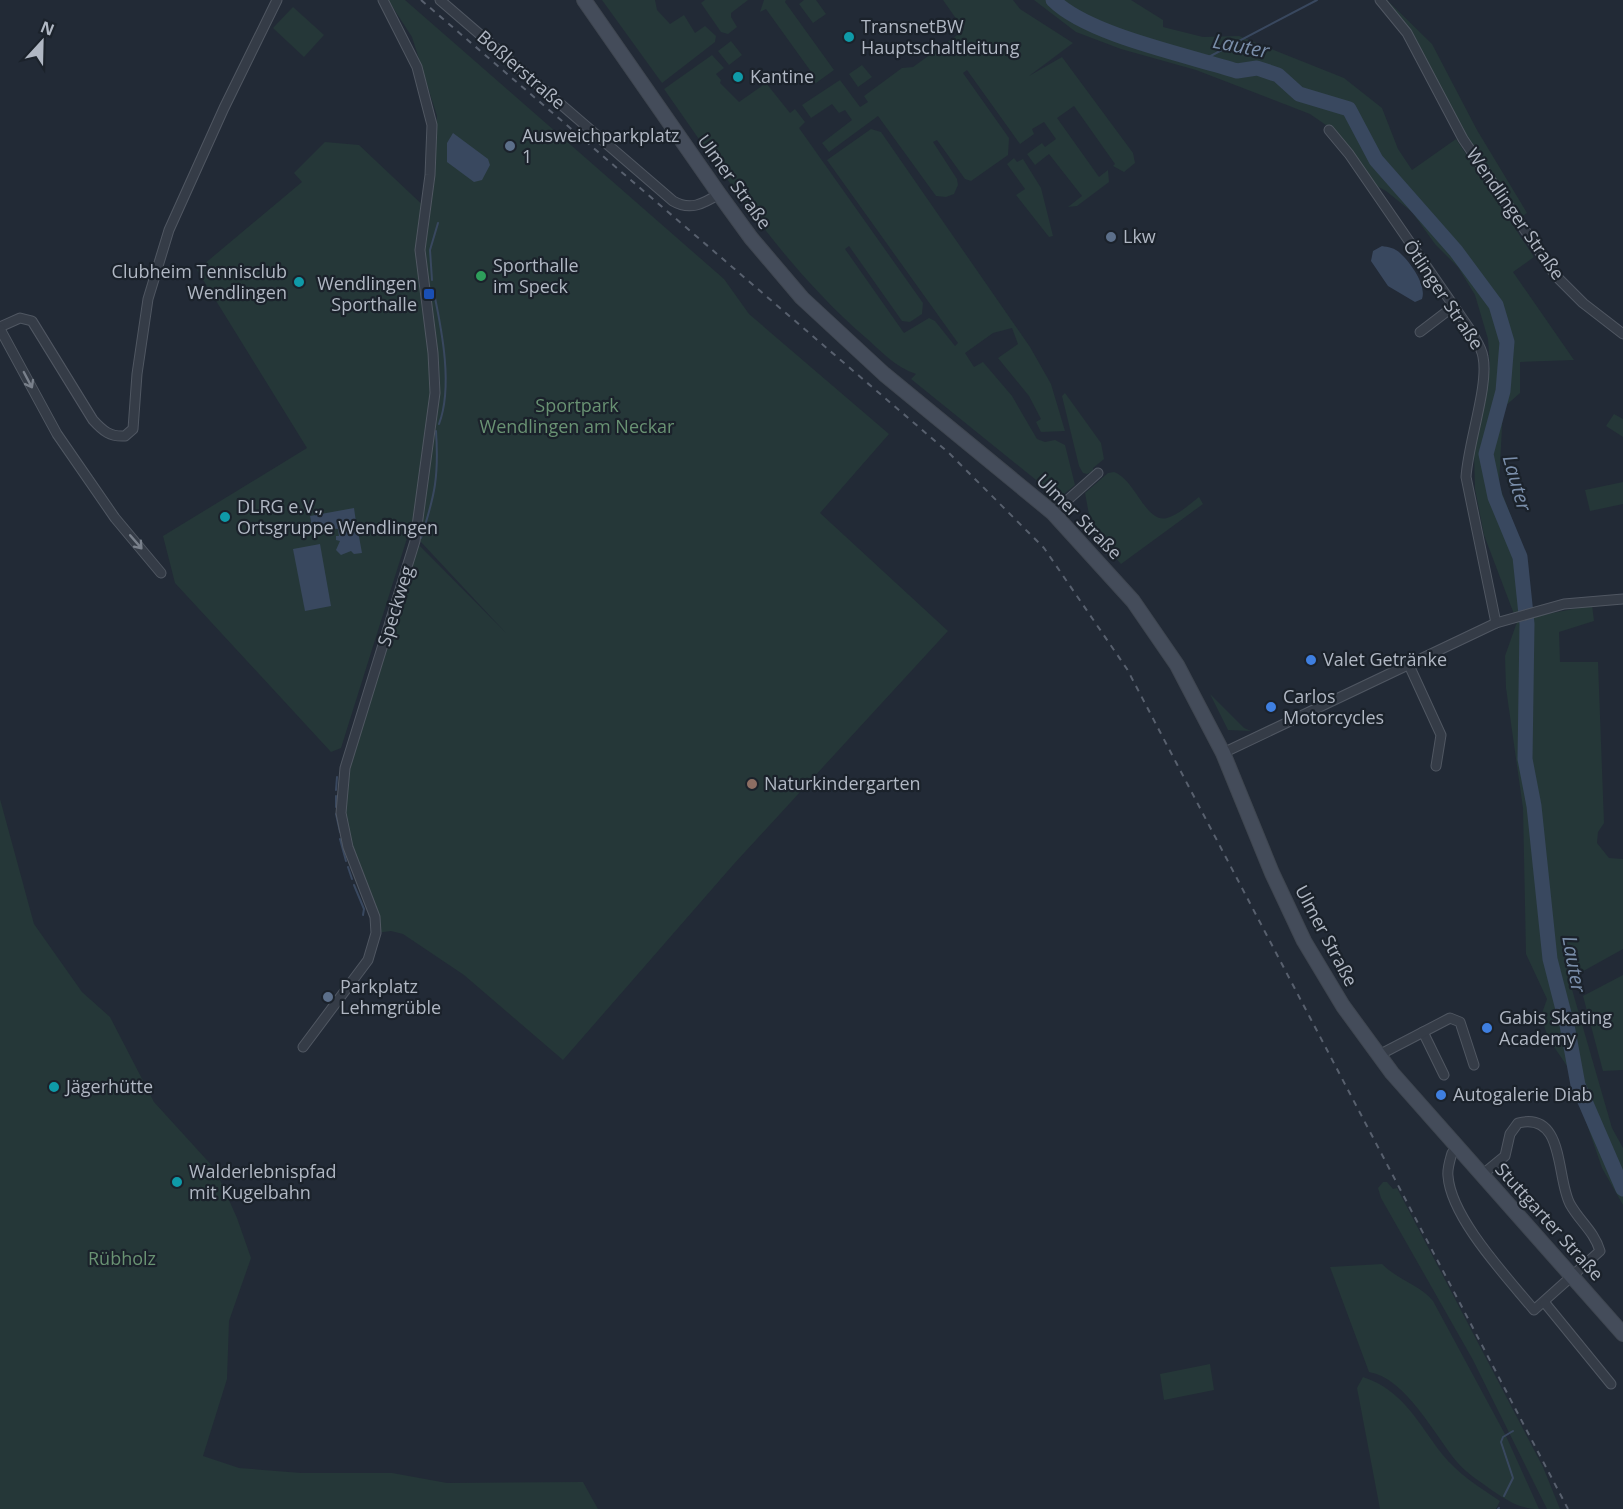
<svg xmlns="http://www.w3.org/2000/svg" width="1623" height="1509" font-family="'Open Sans',sans-serif">
<style>
.green{fill:#253738}
.water{fill:#39485f}
.lines{fill:none;stroke-linecap:round;stroke-linejoin:round}
.stream{stroke:#39485f;stroke-width:2}
.river{stroke:#39485f;stroke-width:15}
.minor-casing{stroke:#505762;stroke-width:11}
.secondary-casing{stroke:#3f4650;stroke-width:16}
.minor{stroke:#353c47;stroke-width:9}
.secondary{stroke:#444c5a;stroke-width:14}
.rail{stroke:#58606e;stroke-width:2;stroke-dasharray:6 6;stroke-linecap:butt}
.oneway{stroke:#79808b}
.culture-dot{fill:#0f9aa8;stroke:#1b222b;stroke-width:2}
.service-dot{fill:#5c6f8a;stroke:#1b222b;stroke-width:2}
.leisure-dot{fill:#2e9e5b;stroke:#1b222b;stroke-width:2}
.transit-dot{fill:#1a4fb4;stroke:#1b222b;stroke-width:2}
.shop-dot{fill:#3f7fe0;stroke:#1b222b;stroke-width:2}
.education-dot{fill:#8d6e63;stroke:#1b222b;stroke-width:2}
.labels{text-anchor:middle;stroke-width:4.5;stroke-linejoin:round;paint-order:stroke}
.poi-label{font-size:18px;fill:#b0b7c3;stroke:#1b222b;text-anchor:start}
.street-label{font-size:18px;fill:#b0b7c3;stroke:#1b222b}
.park-label{font-size:18px;fill:#699273;stroke:#1b222b}
.water-label{font-size:20px;font-style:italic;fill:#7a8eaa;stroke:#1b222b}
</style>
<rect width="100%" height="100%" fill="#222a36"/>
<!-- green -->
<g class="green">
<polygon points="388,0 405,0 724,279 749,314 889,434 820,513 948,631 733,865 563,1060 464,975 403,934 391,931 376,933 341,813 345,768 415,541 506,633 420,541 408,535 341,748 331,752 175,583 163,536 307,448 197,270 302,182 294,173 325,142 359,145 429,211 437,116 412,37"/>
<polygon points="602,0 655,0 657,10 670,24 684,15 695,33 705,26 716,36 715,42 662,83"/>
<polygon points="705,0 748,0 731,13 731,17 737,27 728,34 721,32 701,3"/>
<polygon points="764,0 786,0 785,2 834,70 816,83 807,78 812,73 766,9 760,12"/>
<polygon points="804,0 816,0 826,14 813,23 799,4"/>
<polygon points="943,0 1013,0 1020,9 1073,43 1029,76 1062,57 1133,153 1135,163 1124,172 1113,166 1115,164 1074,106 1057,118 1099,177 1108,170 1109,182 1077,206 1068,207 1082,196 1049,154 1035,165 1027,154 1042,143 1045,147 1056,139 1044,122 1032,129 1034,134 1020,144 967,70 963,73 1009,138 1008,155 971,181 965,179 937,140 933,142 957,179 958,185 954,194 946,197 936,196 878,116 829,152 822,143 852,120 845,110 839,113 832,104 811,118 802,105 840,80 860,107 868,102 864,96 902,68 913,67 964,30"/>
<polygon points="1034,0 1131,0 1163,20 1163,27 1203,37 1239,36 1344,78 1382,108 1398,149 1412,170 1456,139 1534,257 1513,272 1574,360 1520,362 1520,393 1503,408 1499,485 1519,537 1531,604 1538,616 1592,605 1594,621 1559,632 1560,662 1598,662 1604,823 1598,832 1597,843 1609,858 1623,859 1623,949 1569,979 1612,1128 1623,1148 1623,1205 1602,1168 1567,1066 1548,1038 1541,1016 1547,999 1526,954 1523,808 1506,688 1505,656 1517,622 1484,535 1475,489 1474,452 1490,367 1488,339 1475,295 1458,267 1435,244 1412,212 1386,191 1373,184 1333,130 1310,114 1196,70 1121,49 1076,32"/>
<polygon points="1383,0 1387,0 1432,44 1477,130 1527,213 1518,219 1466,141"/>
<polygon points="293,7 324,35 304,57 273,28"/>
<polygon points="731,41 742,55 729,65 718,51"/>
<path d="M712 55 724 68 716 74 721 80 720 83 739 102 766 83 790 113 795 109 805 122 799 128 923 303 922 314 910 322 902 321 849 246 845 249 904 333 929 318 935 321 955 346 958 343 827 160 871 129 881 132 1030 347 1051 384 1065 431 1041 432 1036 422 1041 419 1029 396 998 358 1018 344 1012 328 993 333 965 353 974 367 983 362 1012 396 1037 439 1045 442 1055 440 1065 445 1075 485 1064 494 1046 488 911 379 916 374C895 367 881 351 865 337 784 267 725 176 664 89Z"/>
<polygon points="862,65 872,77 858,87 849,74"/>
<polygon points="1014,158 1017,162 1023,159 1041,188 1053,236 1049,237 1016,195 1025,189 1007,164"/>
<polygon points="1065,393 1101,443 1104,459 1093,468 1093,471 1087,474 1083,473 1079,466 1062,396"/>
<polygon points="1614,414 1623,419 1623,437 1606,426"/>
<path d="M1114 472C1135 479 1146 524 1167 518 1178 515 1190 504 1199 497L1203 504 1121 564 1092 531 1085 493 1108 473Z"/>
<polygon points="1623,482 1623,504 1590,511 1585,490"/>
<polygon points="1210,694 1244,728 1251,731 1228,730"/>
<polygon points="0,799 34,924 82,992 110,1017 154,1102 215,1169 237,1218 251,1258 229,1321 227,1379 203,1456 239,1468 301,1473 392,1473 447,1483 583,1482 598,1509 0,1509"/>
<polygon points="1623,975 1623,1070 1603,1071 1583,996"/>
<polygon points="1383,1182 1387,1182 1393,1189 1397,1188 1543,1467 1560,1509 1547,1509 1473,1360 1381,1198 1378,1188"/>
<path d="M1382 1264C1399 1281 1422 1286 1433 1301L1506 1436 1539 1509C1520 1509 1508 1501 1493 1491 1481 1482 1467 1474 1457 1462 1435 1436 1406 1378 1369 1372L1330 1267Z"/>
<polygon points="1210,1364 1214,1390 1164,1400 1160,1374"/>
<path d="M1363 1377C1403 1390 1418 1423 1442 1454 1458 1474 1479 1487 1500 1501L1496 1509H1380L1357 1388Z"/>
</g>
<!-- water -->
<g class="water">
<polygon points="453,133 488,159 490,165 482,180 474,182 447,162 447,143"/>
<path d="M1382 246C1388 247 1395 248 1400 253 1410 262 1427 285 1422 299L1415 302 1388 286 1371 261 1373 251Z"/>
<polygon points="354,508 356,522 351,524 354,531 358,531 362,553 354,554 351,551 341,555 336,550 340,541 336,540 336,536 339,536 338,529 312,526 310,516"/>
<polygon points="320,544 331,606 305,611 293,549"/>
</g>
<g class="lines">
<!-- stream -->
<g class="stream">
<polyline points="1203,60 1317,0"/>
<polyline points="432,280 430,250 438,223"/>
<path d="M434 293C442 331 453 387 439 424"/>
<path d="M421 538C435 495 439 476 436 431"/>
<polyline points="336,790 337,777"/>
<polyline points="336,796 336,807"/>
<polyline points="336,814 340,832"/>
<polyline points="340,839 346,861"/>
<polyline points="348,867 352,879"/>
<polyline points="354,885 364,909 363,915"/>
<polyline points="1504,1496 1513,1478 1501,1442 1503,1437 1513,1431"/>
<polyline points="1498,1509 1499,1508"/>
</g>
<!-- river -->
<path class="river" d="M1053 0C1088 35 1187 55 1237 71L1257 68 1278 75 1299 94 1349 109 1376 160 1456 251 1496 305 1507 342 1503 391 1486 454 1495 497 1520 557 1527 624 1525 759 1534 806 1550 959 1567 1025 1578 1085 1623 1189"/>
<!-- minor casing -->
<g class="minor-casing">
<g id="minor">
<path d="M440 0 673 201C690 211 703 204 719 194"/>
<polyline points="1380,0 1407,33 1463,139 1556,276 1583,303 1623,334"/>
<path d="M1329 130 1349 154 1471 331C1475 339 1482 348 1483 357 1489 385 1468 443 1466 477L1496 623"/>
<path d="M0 327 20 318 32 321 93 420C103 431 110 437 125 436L133 429 137 374 148 299 169 230 224 108 277 0"/>
<polyline points="0,329 57,434 115,518 161,573"/>
<polyline points="1420,332 1454,306"/>
<polyline points="1053,513 1098,473"/>
<polyline points="1408,663 1441,735 1436,766"/>
<polyline points="1223,753 1496,623 1564,604 1623,599"/>
<polyline points="1423,1032 1444,1075"/>
<polyline points="303,1047 368,960 376,933 375,917 348,847 341,813 345,768 415,541 435,393 433,353 420,250 430,175 432,125 417,67 383,0"/>
<polyline points="1379,1055 1450,1018 1460,1022 1474,1065"/>
<path d="M1452 1153C1450 1160 1447 1169 1448 1176 1451 1218 1507 1277 1534 1310L1600 1251C1594 1231 1580 1222 1570 1204 1556 1178 1565 1111 1518 1123L1510 1134 1505 1156 1483 1174"/>
<polyline points="1545,1303 1611,1384"/>
</g>
</g>
<!-- secondary casing -->
<g class="secondary-casing">
<polyline id="secondary" points="584,0 719,194 751,238 802,298 884,374 1053,513 1133,601 1177,665 1223,753 1272,873 1304,941 1343,1006 1392,1073 1623,1334"/>
</g>
<!-- minor -->
<use href="#minor" class="minor"/>
<!-- secondary -->
<use href="#secondary" class="secondary"/>
<!-- rail -->
<polyline class="rail" points="421,0 949,453 1044,548 1127,669 1568,1509"/>
</g>
<!-- one-way arrows -->
<defs><path id="oneway-shaft" d="M-6 0H5M1.5-3L5.5 0L1.5 3" fill="none" stroke-width="1.6" stroke-linecap="round" stroke-linejoin="round" transform="scale(1.5)"/></defs>
<g class="oneway">
<use href="#oneway-shaft" transform="translate(28 380) rotate(62)"/>
<use href="#oneway-shaft" transform="translate(136 542) rotate(49)"/>
</g>
<!-- markers -->
<g class="culture-dot">
<circle cx="849" cy="37" r="6"/>
<circle cx="738" cy="77" r="6"/>
<circle cx="299" cy="282" r="6"/>
<circle cx="225" cy="517" r="6"/>
<circle cx="54" cy="1087" r="6"/>
<circle cx="177" cy="1182" r="6"/>
</g>
<g class="service-dot">
<circle cx="510" cy="146" r="6"/>
<circle cx="1111" cy="237" r="6"/>
<circle cx="328" cy="997" r="6"/>
</g>
<circle class="leisure-dot" cx="481" cy="276" r="6"/>
<rect class="transit-dot" x="423" y="288" width="12" height="12" rx="3"/>
<g class="shop-dot">
<circle cx="1311" cy="660" r="6"/>
<circle cx="1271" cy="707" r="6"/>
<circle cx="1487" cy="1028" r="6"/>
<circle cx="1441" cy="1095" r="6"/>
</g>
<circle class="education-dot" cx="752" cy="784" r="6"/>
<g class="labels">
<!-- poi labels -->
<g class="poi-label">
<text x="861" y="33">TransnetBW<tspan x="861" dy="21">Hauptschaltleitung</tspan></text>
<text x="750" y="83">Kantine</text>
<text x="522" y="142">Ausweichparkplatz<tspan x="522" dy="21">1</tspan></text>
<text x="1123" y="243">Lkw</text>
<text x="493" y="272">Sporthalle<tspan x="493" dy="21">im Speck</tspan></text>
<text x="287" y="278" text-anchor="end">Clubheim Tennisclub<tspan x="287" dy="21">Wendlingen</tspan></text>
<text x="417" y="290" text-anchor="end">Wendlingen<tspan x="417" dy="21">Sporthalle</tspan></text>
<text x="237" y="513">DLRG e.V.,<tspan x="237" dy="21">Ortsgruppe Wendlingen</tspan></text>
<text x="1323" y="666">Valet Getränke</text>
<text x="1283" y="703">Carlos<tspan x="1283" dy="21">Motorcycles</tspan></text>
<text x="764" y="790">Naturkindergarten</text>
<text x="340" y="993">Parkplatz<tspan x="340" dy="21">Lehmgrüble</tspan></text>
<text x="1499" y="1024">Gabis Skating<tspan x="1499" dy="21">Academy</tspan></text>
<text x="66" y="1093">Jägerhütte</text>
<text x="1453" y="1101">Autogalerie Diab</text>
<text x="189" y="1178">Walderlebnispfad<tspan x="189" dy="21">mit Kugelbahn</tspan></text>
</g>
<!-- street labels -->
<g class="street-label">
<text transform="translate(521 70) rotate(41)" y="6">Boßlerstraße</text>
<text transform="translate(734 182) rotate(54)" y="6">Ulmer Straße</text>
<text transform="translate(1515 214) rotate(55)" y="6">Wendlinger Straße</text>
<text transform="translate(1443 295) rotate(56)" y="6">Ötlinger Straße</text>
<text transform="translate(1079 517) rotate(45)" y="6">Ulmer Straße</text>
<text transform="translate(396 606) rotate(-73)" y="6">Speckweg</text>
<text transform="translate(1326 936) rotate(62)" y="6">Ulmer Straße</text>
<text transform="translate(1549 1222) rotate(48)" y="6">Stuttgarter Straße</text>
</g>
<!-- park labels -->
<g class="park-label">
<text x="577" y="412">Sportpark<tspan x="577" dy="21">Wendlingen am Neckar</tspan></text>
<text x="122" y="1265">Rübholz</text>
</g>
<!-- water labels -->
<g class="water-label">
<text transform="translate(1241 46) rotate(11)" y="7">Lauter</text>
<text transform="translate(1517 483) rotate(74)" y="7">Lauter</text>
<text transform="translate(1574 964) rotate(80)" y="7">Lauter</text>
</g>
</g>
<!-- north arrow -->
<g transform="translate(42 42) rotate(22)" stroke="#1b222b" stroke-width="4.5" paint-order="stroke">
<path d="M0-4.5L10 22L0 15L-10 22Z" fill="#b0b7c3"/>
<text y="-9" font-size="16" font-weight="bold" text-anchor="middle" fill="#b0b7c3">N</text>
</g>
</svg>
